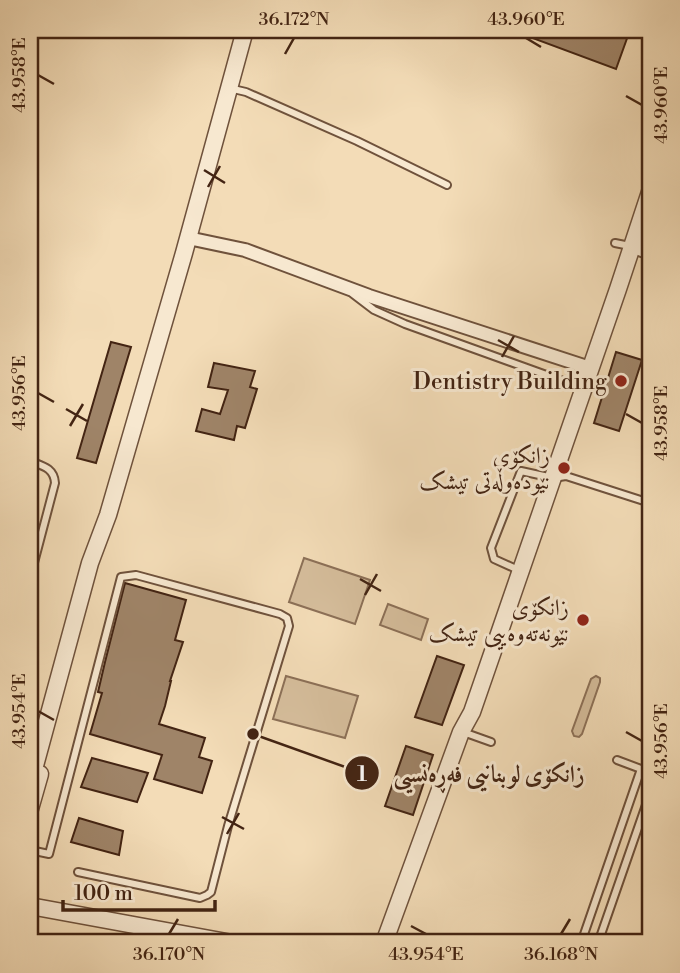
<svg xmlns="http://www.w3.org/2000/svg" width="680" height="973" font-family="'Libre Bodoni',Amiri,serif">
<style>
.green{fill:#d5bd9b;stroke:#8c7057;stroke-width:2}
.building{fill:#9f8468;stroke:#432413;stroke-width:2}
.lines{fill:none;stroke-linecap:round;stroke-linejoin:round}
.service-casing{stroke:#6f523c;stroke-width:10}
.minor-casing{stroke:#6f523c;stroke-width:16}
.tertiary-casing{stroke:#6f523c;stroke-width:19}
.service{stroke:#f7e8d0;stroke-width:6}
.minor{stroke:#f7e8d0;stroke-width:12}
.tertiary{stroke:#f7e8d0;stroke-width:16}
.ticks{fill:none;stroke:#432413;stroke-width:2.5}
.poi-dot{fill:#8f2418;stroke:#f7e8d0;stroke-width:2.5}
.labels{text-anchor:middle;stroke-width:6;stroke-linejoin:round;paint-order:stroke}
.poi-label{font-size:23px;fill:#432413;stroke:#f7e8d0;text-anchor:end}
.leader{fill:none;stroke:#432413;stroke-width:2.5}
.callout-dot{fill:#432413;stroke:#f7e8d0;stroke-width:2.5}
.mark-label{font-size:21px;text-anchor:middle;font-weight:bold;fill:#fff}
.callout-label{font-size:24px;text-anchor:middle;font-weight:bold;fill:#432413;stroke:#f7e8d0;stroke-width:6;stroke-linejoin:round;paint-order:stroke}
.neatline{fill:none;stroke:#432413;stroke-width:2.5}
.ticks-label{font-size:18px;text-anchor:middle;fill:#432413}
</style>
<rect width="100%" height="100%" fill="#f3dcb7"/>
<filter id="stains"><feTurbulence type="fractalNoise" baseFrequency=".00286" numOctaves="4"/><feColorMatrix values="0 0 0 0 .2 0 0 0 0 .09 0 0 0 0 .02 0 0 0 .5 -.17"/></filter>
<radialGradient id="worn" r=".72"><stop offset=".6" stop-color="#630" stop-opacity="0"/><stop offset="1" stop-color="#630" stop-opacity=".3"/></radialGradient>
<!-- green -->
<g class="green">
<polygon points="304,558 370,580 355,624 289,602"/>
<polygon points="388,604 428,619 421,640 380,625"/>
<polygon points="286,676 358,696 345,738 273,719"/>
<polygon points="596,676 600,678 600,682 582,734 579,737 574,736 572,731 591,679"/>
</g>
<!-- building -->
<g class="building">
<polygon points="529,30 630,30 616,69 527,36"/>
<polygon points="111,342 131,347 96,463 77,458"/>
<polygon points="616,352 642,360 619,431 594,423"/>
<polygon points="214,363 255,371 250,387 257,389 245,428 237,426 234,440 196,431 202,409 220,414 228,390 208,387"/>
<polygon points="125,583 186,600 175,640 183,642 170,681 171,681 165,706 159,724 205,738 199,757 212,761 202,793 154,779 162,755 90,734 102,693 98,692 105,662"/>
<polygon points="437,656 464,665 442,725 415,717"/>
<polygon points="406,746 433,755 413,815 385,806"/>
<polygon points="92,758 148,773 137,802 81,787"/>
<polygon points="79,818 123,831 119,855 71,842"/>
</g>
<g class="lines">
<!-- service casing -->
<g class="service-casing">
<g id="service">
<polyline points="229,88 246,92 357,141 447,185"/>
<polyline points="615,243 630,246"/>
<polyline points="353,294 374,310 405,324 577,386"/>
<path d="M30 461C43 466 54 468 55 483L30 578"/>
<polyline points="514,568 494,559 491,548 521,471 553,478 566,476 650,503"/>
<polyline points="463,732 491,742"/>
<polyline points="30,850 49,854 121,577 136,575 280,614 287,618 289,626 228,826 211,892 207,895 200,898 78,872"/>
<polyline points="581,943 641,769 617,760"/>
<polyline points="598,943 647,802"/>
</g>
</g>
<!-- minor casing -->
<g class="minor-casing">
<g id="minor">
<polyline points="188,238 245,250 369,296 584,366"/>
<polyline points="631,246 650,253"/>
</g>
</g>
<!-- tertiary casing -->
<g class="tertiary-casing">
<g id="tertiary">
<polyline points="30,784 90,563 108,515 184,253 245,30"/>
<polyline points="30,809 40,774"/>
<polyline points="30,906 232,943"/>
<polyline points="384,943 461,732 472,712 618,289 650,192"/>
</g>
</g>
<!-- service -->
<use href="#service" class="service"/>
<!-- minor -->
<use href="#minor" class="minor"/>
<!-- tertiary -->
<use href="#tertiary" class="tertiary"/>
</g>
<!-- ticks -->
<path class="ticks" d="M526 38 541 47M285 54 294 38M38 75 54 84M626 96 642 105M204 170 225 183M208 187 220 166M498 340 519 352M502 357 514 336M38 393 54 402M66 409 87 421M626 414 642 423M70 426 83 404M360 579 381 591M365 595 377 574M38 711 54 720M626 732 642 741M222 817 244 829M227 834 239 813M411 926 426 934M169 934 178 919M561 934 570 919"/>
<!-- markers -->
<g class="poi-dot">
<circle cx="621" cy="381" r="7"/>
<circle cx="564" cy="468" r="7"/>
<circle cx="583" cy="620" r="7"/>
</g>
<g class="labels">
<!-- poi labels -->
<g class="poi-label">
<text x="607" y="389">Dentistry Building</text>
<text x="550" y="463">زانکۆی<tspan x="550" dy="26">نێودەوڵەتی تیشک</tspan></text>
<text x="569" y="615">زانکۆی<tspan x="569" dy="26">نێونەتەوەییی تیشک</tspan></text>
</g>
</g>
<!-- callouts -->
<path class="leader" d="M253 734L362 773"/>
<g class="callout-dot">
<circle cx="253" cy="734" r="7"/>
<circle cx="362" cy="773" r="18"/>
</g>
<g class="mark-label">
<text x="362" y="781">1</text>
</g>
<g class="callout-label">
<text x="489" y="782">زانکۆی لوبنانیی فەڕەنسیی</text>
</g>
<!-- margin -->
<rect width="680" height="973" fill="none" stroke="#f3dcb7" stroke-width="77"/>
<!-- scale -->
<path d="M63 900v10h152v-10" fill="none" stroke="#432413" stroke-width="3.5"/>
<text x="74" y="900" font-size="21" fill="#432413" stroke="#f7e8d0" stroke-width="5" paint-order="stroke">100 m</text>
<rect x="38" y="38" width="604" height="896" class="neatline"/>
<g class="ticks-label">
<text x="294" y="25">36.172°N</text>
<text x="526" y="25">43.960°E</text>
<text transform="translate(19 75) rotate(-90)" y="6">43.958°E</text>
<text transform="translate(661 105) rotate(-90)" y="6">43.960°E</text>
<text transform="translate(19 393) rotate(-90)" y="6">43.956°E</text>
<text transform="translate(661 423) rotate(-90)" y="6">43.958°E</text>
<text transform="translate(19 711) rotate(-90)" y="6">43.954°E</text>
<text transform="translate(661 741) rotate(-90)" y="6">43.956°E</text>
<text x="169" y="960">36.170°N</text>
<text x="426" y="960">43.954°E</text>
<text x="561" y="960">36.168°N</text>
</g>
<rect width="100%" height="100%" filter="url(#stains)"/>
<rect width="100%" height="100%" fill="url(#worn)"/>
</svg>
